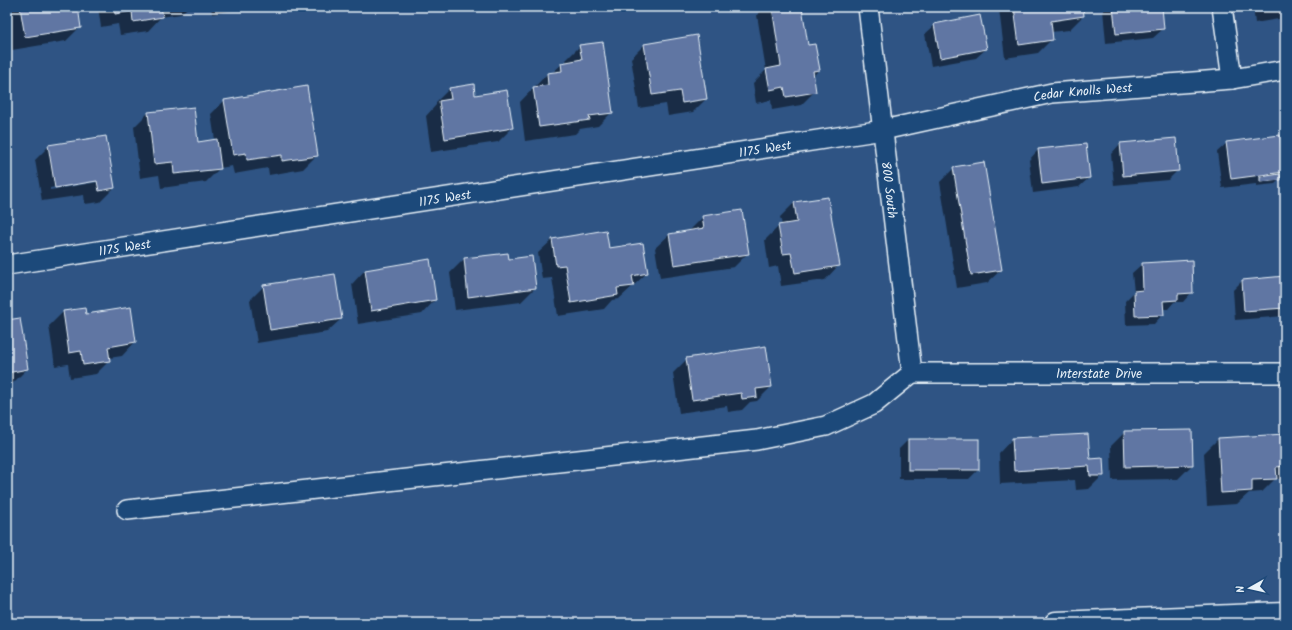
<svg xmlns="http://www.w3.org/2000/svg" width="1292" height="630" font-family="Kalam,sans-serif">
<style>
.shadow{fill:#0007;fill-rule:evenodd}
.building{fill:#6176a3;stroke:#e8f1f8}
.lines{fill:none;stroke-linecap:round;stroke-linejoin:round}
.minor-casing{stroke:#e8f1f8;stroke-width:22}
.motorway-casing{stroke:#e8f1f8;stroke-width:25}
.minor{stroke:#1f4a7a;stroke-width:19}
.motorway{stroke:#1f4a7a;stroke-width:22}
.labels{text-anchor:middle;stroke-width:3.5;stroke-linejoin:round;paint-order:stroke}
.street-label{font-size:13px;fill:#e8f1f8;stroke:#1f4a7a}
</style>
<rect width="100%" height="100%" fill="#2f5484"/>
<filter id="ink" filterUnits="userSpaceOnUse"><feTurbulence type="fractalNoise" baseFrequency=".025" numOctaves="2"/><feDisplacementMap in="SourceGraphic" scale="8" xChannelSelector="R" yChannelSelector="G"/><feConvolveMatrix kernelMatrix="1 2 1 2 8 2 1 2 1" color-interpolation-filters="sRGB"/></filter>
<g filter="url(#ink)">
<!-- shadow -->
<g class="shadow">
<polygon points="7,7 77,7 80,27 66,41 12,50 7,22"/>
<polygon points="98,7 188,7 181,14 161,17 148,31 120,35 118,24 101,27"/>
<polygon points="211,7 251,7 212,14"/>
<polygon points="765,7 801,7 807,46 819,70 813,76 815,91 801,105 772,110 771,100 756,103 753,83 766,70 757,15"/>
<polygon points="1001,7 1082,7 1083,16 1069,30 1051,32 1052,39 1038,53 1005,58 999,9"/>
<polygon points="1106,7 1161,7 1163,29 1153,38 1106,43 1103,10"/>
<polygon points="1253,7 1285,7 1285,18 1255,23"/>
<polygon points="935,25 986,49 976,58 931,66 925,34"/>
<polygon points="645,44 706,99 693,112 668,116 666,104 639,108 631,58"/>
<polygon points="580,46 612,112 598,126 580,129 575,134 525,141 520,102 547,74 552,73 562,64 567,63 566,60"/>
<polygon points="450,88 474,96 512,128 498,142 431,152 426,116 436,105 436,102"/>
<polygon points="225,100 317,155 303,169 269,175 268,168 234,174 232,166 220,168 206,182 161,188 159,175 140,178 134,127 148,113 197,143 215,140 211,114"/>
<polygon points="1227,143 1283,172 1279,176 1280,179 1275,184 1256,186 1256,184 1222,188 1217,152"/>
<polygon points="1120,144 1178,170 1168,180 1114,185 1111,154"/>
<path d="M49 146 114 188 100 202 85 204 84 195 42 201 35 160ZM98 180V182L50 190V188Z"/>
<polygon points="1038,150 1089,178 1079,187 1033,193 1029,160"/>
<polygon points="954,168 1001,270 987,283 957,288 940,182"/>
<polygon points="794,203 838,266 825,280 781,286 778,266 769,268 765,240 779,226 782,225 780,217"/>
<polygon points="703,217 748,253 734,267 660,278 655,248 669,235 689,231"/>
<polygon points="552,240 608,249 647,273 619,299 612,300 604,309 558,316 552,278 542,279 538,253"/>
<polygon points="464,259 535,288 521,302 455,310 450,273"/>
<polygon points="1191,262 1192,292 1183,302 1174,302 1168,309 1163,309 1163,314 1154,324 1126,325 1125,301 1134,292 1132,273 1142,264"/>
<polygon points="365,270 435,300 422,314 358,324 352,284"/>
<polygon points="1285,277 1285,316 1235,320 1233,290 1242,281"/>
<polygon points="264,286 341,319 327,332 257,343 250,300"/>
<polygon points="130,308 135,342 122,356 109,358 109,361 96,374 70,378 68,364 55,366 49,326 63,312 84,309 85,315"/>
<polygon points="7,321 27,369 13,383 7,384"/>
<polygon points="687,359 771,387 757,401 750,402 742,410 728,412 727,406 679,413 673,373"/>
<polygon points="1125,432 1192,465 1178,479 1112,480 1111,446"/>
<polygon points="1285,435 1285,477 1283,479 1275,479 1262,492 1249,493 1237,504 1207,506 1204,453 1218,439"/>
<polygon points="1012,439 1089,460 1103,475 1089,489 1076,490 1075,480 1000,484 999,453"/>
<polygon points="908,440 978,470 969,479 899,479 899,449"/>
</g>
<!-- building -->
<g class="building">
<polygon points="20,7 78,7 81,28 25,37"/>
<polygon points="114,7 161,7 163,17 133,22 132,11 115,14"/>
<polygon points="772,7 802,7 808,45 815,44 820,70 813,71 816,92 786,97 784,87 770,90 766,69 781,66"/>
<polygon points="1014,7 1083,7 1084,16 1051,21 1053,40 1019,45"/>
<polygon points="1113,7 1162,7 1164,29 1116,34"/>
<polygon points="980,15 987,49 940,58 934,24"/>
<polygon points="697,35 707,99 682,103 680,91 652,95 644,44"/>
<polygon points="603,42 613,113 589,116 590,120 539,127 533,87 548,85 547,73 562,71 561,63 582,59 579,45"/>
<polygon points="474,84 475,95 507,90 513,128 445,139 439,101 451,99 449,88"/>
<polygon points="307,86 318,156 282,161 282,155 247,160 246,153 233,155 224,100"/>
<polygon points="194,107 198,142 217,139 221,169 174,174 173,162 154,164 148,112"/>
<polygon points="1280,135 1284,172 1231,179 1226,142"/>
<polygon points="106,136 115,188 99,191 97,181 55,188 48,145"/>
<polygon points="1176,138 1179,171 1123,176 1120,143"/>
<polygon points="1086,144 1090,178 1042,184 1038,149"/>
<polygon points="984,162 1002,270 971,275 953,167"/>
<polygon points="1280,174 1281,180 1260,182 1260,177"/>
<polygon points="828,197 840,266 795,273 791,253 783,254 778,225 797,222 794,202"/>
<polygon points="742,210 749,254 674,265 669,234 704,228 702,216"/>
<polygon points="606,230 609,248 643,243 648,273 632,276 634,286 617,288 618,295 571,303 565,265 556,266 552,239"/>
<polygon points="508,253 509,259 532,256 536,288 468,297 464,258"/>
<polygon points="430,259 436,300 371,311 365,270"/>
<polygon points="1192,260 1193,293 1178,294 1178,300 1163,301 1164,315 1135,316 1134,291 1143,290 1142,263"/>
<polygon points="335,274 342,319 270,330 263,285"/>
<polygon points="1285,276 1285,308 1244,311 1242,280"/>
<polygon points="131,307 136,342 108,347 110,361 83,365 81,351 69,353 63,311 85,308 86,314"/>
<polygon points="20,318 28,369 7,373 7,320"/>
<polygon points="766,346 772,387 756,389 757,397 742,399 741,393 692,400 686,358"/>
<polygon points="1192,430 1193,465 1125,467 1124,431"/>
<polygon points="1088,434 1090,459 1103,458 1104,476 1090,476 1089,466 1014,471 1012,438"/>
<polygon points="1285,434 1285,466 1276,467 1277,479 1252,480 1252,491 1221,493 1218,438"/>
<rect x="908" y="439" width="71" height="31"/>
</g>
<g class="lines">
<!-- minor casing -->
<g class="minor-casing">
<g id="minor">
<path id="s1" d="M868 7 912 373"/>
<polyline points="1222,7 1232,79"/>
<path id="s2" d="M7 265 883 130 1052 93 1232 79 1285 70"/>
<path id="s3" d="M912 373H1285"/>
<polyline points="127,510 757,440 826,426 874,404 912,373"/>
</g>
</g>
<!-- motorway casing -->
<g class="motorway-casing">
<polyline id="motorway" points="1056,623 1285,614"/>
</g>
<!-- minor -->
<use href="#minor" class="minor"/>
<!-- motorway -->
<use href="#motorway" class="motorway"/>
</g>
</g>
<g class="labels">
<!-- street labels -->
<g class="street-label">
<text dy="5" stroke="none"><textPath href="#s2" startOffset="1090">Cedar Knolls West</textPath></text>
<text dy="5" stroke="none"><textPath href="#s2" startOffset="767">1175 West</textPath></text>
<text dy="5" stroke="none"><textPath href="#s1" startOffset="184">800 South</textPath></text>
<text dy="5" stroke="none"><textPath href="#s2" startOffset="443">1175 West</textPath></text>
<text dy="5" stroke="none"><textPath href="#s2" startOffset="119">1175 West</textPath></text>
<text dy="5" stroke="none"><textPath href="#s3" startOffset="187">Interstate Drive</textPath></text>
</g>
</g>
<!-- margin -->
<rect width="1292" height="630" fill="none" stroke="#1f4a7a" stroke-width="24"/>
<rect x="12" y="12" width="1268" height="606" fill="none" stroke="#e8f1f8" stroke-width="1.5" filter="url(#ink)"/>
<!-- north arrow -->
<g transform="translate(1250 588) rotate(262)" stroke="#1f4a7a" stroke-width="3" paint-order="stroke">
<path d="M0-3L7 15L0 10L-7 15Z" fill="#e8f1f8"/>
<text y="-6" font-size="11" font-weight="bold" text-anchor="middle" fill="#e8f1f8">N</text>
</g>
</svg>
